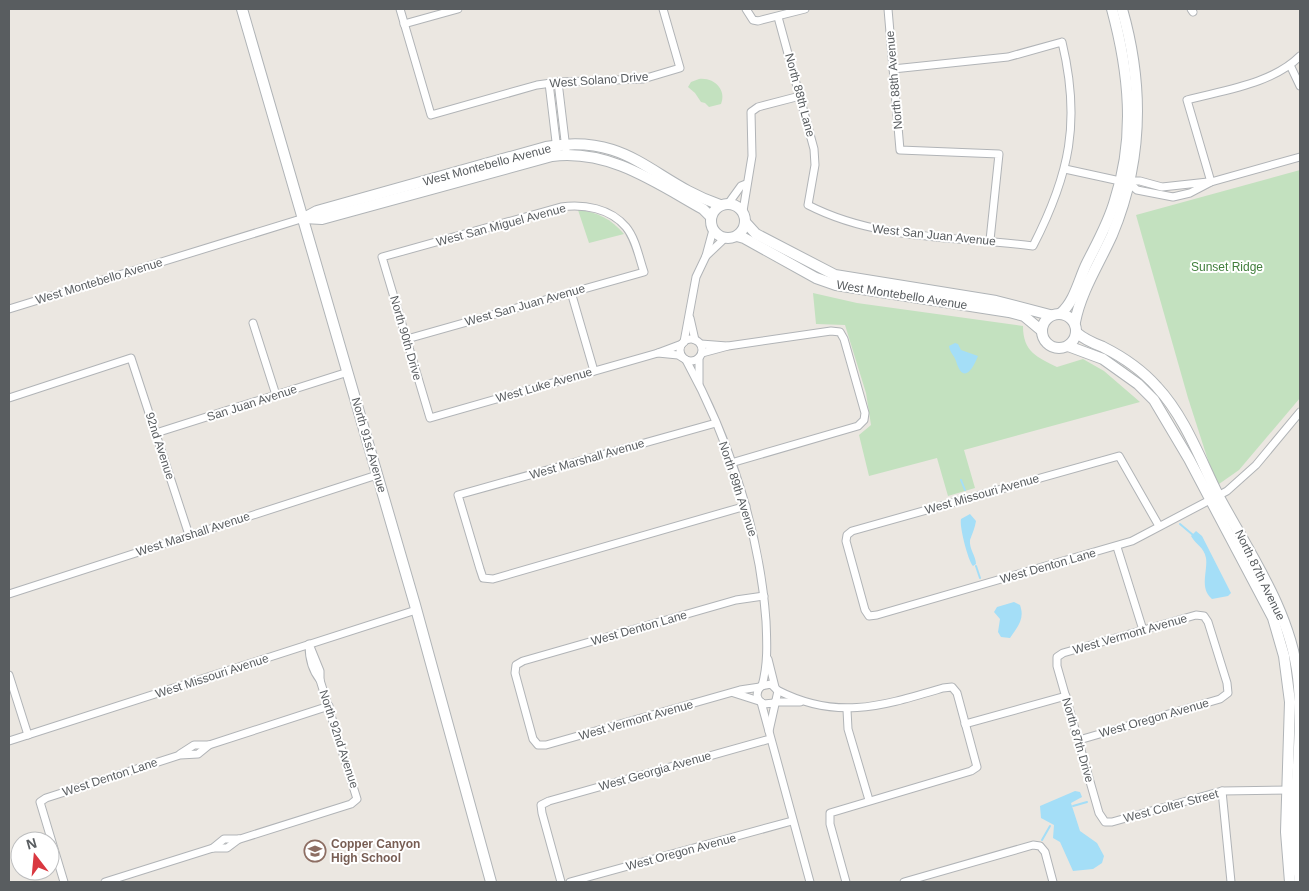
<svg xmlns="http://www.w3.org/2000/svg" width="1309" height="891" font-family="Helvetica,sans-serif">
<style>
.green{fill:#c3e1bf}
.water{fill:#a4def7}
.lines{fill:none;stroke-linecap:round;stroke-linejoin:round}
.stream{stroke:#a4def7;stroke-width:2}
.street-casing{stroke:#b1b4b7;stroke-width:9}
.secondary-casing{stroke:#b0b4b7;stroke-width:12}
.street{stroke:#fff;stroke-width:7}
.secondary{stroke:#fff;stroke-width:10}
.labels{text-anchor:middle;stroke-width:4;stroke-linejoin:round;paint-order:stroke}
.street-label{font-size:12px;fill:#595d60;stroke:#fff}
.park-label{font-size:12px;fill:#407e3b;stroke:#fff}
.education-label{font-size:12px;font-weight:bold;fill:#785e54;stroke:#fff;text-anchor:start}
</style>
<rect width="100%" height="100%" fill="#ebe7e1"/>
<!-- green -->
<g class="green">
<path d="M699 79C714 77 727 90 721 104L709 107 705 103 701 102 695 93 688 87 691 82Z"/>
<polygon points="1300,170 1300,398 1239,470 1219,484 1215,482 1188,398 1136,215"/>
<path d="M578 210C598 212 611 219 624 234L589 243Z"/>
<path d="M813 293 857 303 1023 326C1023 352 1037 357 1057 367L1083 359 1104 371 1140 402 964 450 975 488 948 496 937 458 869 476 859 435 871 425 866 393 845 325 816 324Z"/>
</g>
<!-- water -->
<g class="water">
<path d="M955 343 958 344 961 350 978 356C972 371 963 384 956 361 954 355 950 353 949 346Z"/>
<path d="M970 514 976 521C975 528 972 534 970 540 969 549 976 556 976 564L973 566C968 561 959 525 961 519Z"/>
<path d="M1196 531 1202 536 1231 593 1228 596 1212 599C1199 588 1208 571 1206 558 1204 547 1196 545 1191 536Z"/>
<path d="M1014 602 1020 605C1025 619 1018 626 1010 638L1001 637 998 632 1000 619 994 612 997 607Z"/>
<polygon points="1075,791 1080,792 1082,797 1071,803 1080,831 1097,843 1104,856 1102,863 1093,869 1073,871 1060,842 1053,838 1054,825 1041,818 1040,806"/>
</g>
<g class="lines">
<!-- stream -->
<g class="stream">
<polyline points="961,480 965,490"/>
<polyline points="1180,524 1193,535"/>
<polyline points="976,566 980,578"/>
<polyline points="1073,806 1087,802"/>
<polyline points="1042,840 1050,826"/>
</g>
<!-- street casing -->
<g class="street-casing">
<g id="street">
<polyline points="400,9 431,115 537,85 559,82 643,79 680,68 663,9"/>
<polyline points="746,9 753,20 758,21 805,9"/>
<polyline points="888,9 900,150 999,154 990,240"/>
<polyline points="1191,9 1193,12"/>
<path d="M778 17 814 149 815 165 808 205C878 241 957 236 1033 246 1070 174 1081 121 1062 42L1008 57 893 69"/>
<polyline points="404,24 458,9"/>
<polyline points="1290,65 1300,86"/>
<polyline points="558,82 566,149"/>
<polyline points="549,83 557,150"/>
<polyline points="1065,169 1120,181 1140,181 1162,187 1208,182"/>
<path d="M1211 182 1187 100C1224 90 1272 84 1300 56"/>
<polyline points="1129,183 1137,190 1173,197 1190,193 1211,182 1300,157"/>
<polyline points="728,204 741,186 746,184"/>
<polyline points="743,211 752,156 751,112 758,107 800,96"/>
<polyline points="706,256 725,238"/>
<polyline points="571,292 594,371"/>
<polyline points="9,309 304,218"/>
<polyline points="690,318 695,340"/>
<polyline points="253,323 276,395"/>
<circle cx="691" cy="350" r="11"/>
<path d="M407 339 644 272C639 258 636 239 626 227 610 208 584 204 561 207L382 257 430 418 658 353 682 344"/>
<polyline points="684,342 696,277 706,256 713,230"/>
<polyline points="701,344 727,346"/>
<polyline points="658,353 678,355 683,358"/>
<polyline points="702,353 728,346 831,331 840,332 844,339 865,413 864,420 858,426 731,463"/>
<path d="M686 360C729 438 760 533 766 621 767 643 768 664 762 686"/>
<polyline points="699,383 699,358"/>
<polyline points="9,398 131,358 189,535"/>
<polyline points="716,423 458,495 480,569 483,578 493,579 746,506"/>
<polyline points="156,433 348,372"/>
<polyline points="1159,526 1119,456 852,531 847,535 846,541 865,610 869,616 877,615 1132,541 1227,491 1256,465 1300,412"/>
<polyline points="1117,547 1143,630"/>
<polyline points="9,594 377,475"/>
<path d="M309 645C309 658 312 670 320 680"/>
<polyline points="768,659 775,687"/>
<polyline points="9,675 28,735"/>
<polyline points="760,687 740,690 546,745 538,745 533,739 515,673 516,665 523,661 736,600 764,596"/>
<path d="M777 690C837 721 882 706 943 688L952 687 957 693 977 767 971 771 830 813V824L846 882"/>
<polyline points="734,693 759,701"/>
<polyline points="761,702 810,882"/>
<polyline points="775,702 800,702"/>
<polyline points="847,710 848,729 869,800"/>
<polyline points="965,724 1066,696"/>
<path d="M769 731 778 691 771 684 761 686C755 693 756 700 764 704L774 703"/>
<polyline points="1079,740 1220,699 1228,693 1227,683 1208,622 1204,616 1196,615 1063,653 1057,657 1057,666 1099,813 1105,822 1112,822 1222,791 1292,790"/>
<polyline points="9,741 416,610"/>
<polyline points="180,754 194,745 209,745 329,706"/>
<polyline points="1222,791 1231,882"/>
<polyline points="213,848 224,839 240,839 351,804 357,799 320,680 320,671 309,644"/>
<polyline points="64,882 40,802 46,798 180,755 198,754 209,745"/>
<polyline points="105,882 213,848 227,848 239,839"/>
<polyline points="561,882 542,813 541,805 549,801 770,739"/>
<polyline points="570,882 792,821"/>
<polyline points="904,882 1033,845 1040,846 1045,852 1053,882"/>
</g>
</g>
<!-- secondary casing -->
<g class="secondary-casing">
<g id="secondary">
<polyline points="242,9 415,605 491,882"/>
<circle cx="728" cy="221" r="17"/>
<path d="M304 218 317 211 546 147C630 132 652 182 720 205"/>
<path d="M304 218 322 219 552 156C609 149 655 182 703 209L711 217"/>
<polyline points="746,223 756,234 835,275 996,301 1050,315"/>
<polyline points="737,236 744,238 816,278 836,285 1009,312 1024,316 1042,331"/>
<path d="M1061 313C1075 301 1079 279 1087 263 1097 243 1109 222 1115 200 1136 136 1129 72 1112 9"/>
<circle cx="1059" cy="331" r="17"/>
<path d="M1075 322C1081 291 1099 264 1112 235 1143 161 1144 86 1122 9"/>
<path d="M1077 333C1085 340 1093 343 1103 347 1123 357 1142 370 1157 387 1185 417 1200 459 1218 495 1249 553 1290 610 1298 677 1306 745 1287 813 1300 880"/>
<polyline points="1068,346 1103,359 1138,384 1154,400 1189,459 1273,618 1284,656 1290,702 1286,832 1290,882"/>
</g>
</g>
<!-- street -->
<use href="#street" class="street"/>
<!-- secondary -->
<use href="#secondary" class="secondary"/>
</g>
<!-- icons -->
<defs>
<g id="school-ring" transform="scale(1.125)"><circle r="9.5" fill="#fff" stroke="#8d6e63" stroke-width="1.5"/><path d="M0-5L7-2L0 1L-7-2ZM-4 1L0 2.5L4 1V4Q0 6-4 4Z" fill="#8d6e63"/></g>
</defs>
<g fill-rule="evenodd">
<use href="#school-ring" x="315" y="851"/>
</g>
<g class="labels">
<!-- street labels -->
<g class="street-label">
<text transform="translate(599 80) rotate(-4)" y="4">West Solano Drive</text>
<text transform="translate(894 80) rotate(-95)" y="4">North 88th Avenue</text>
<text transform="translate(800 95) rotate(75)" y="4">North 88th Lane</text>
<text transform="translate(487 165) rotate(-15)" y="4">West Montebello Avenue</text>
<text transform="translate(501 225) rotate(-15)" y="4">West San Miguel Avenue</text>
<text transform="translate(934 235) rotate(6)" y="4">West San Juan Avenue</text>
<text transform="translate(99 281) rotate(-17)" y="4">West Montebello Avenue</text>
<text transform="translate(902 295) rotate(9)" y="4">West Montebello Avenue</text>
<text transform="translate(525 305) rotate(-16)" y="4">West San Juan Avenue</text>
<text transform="translate(406 338) rotate(74)" y="4">North 90th Drive</text>
<text transform="translate(544 385) rotate(-16)" y="4">West Luke Avenue</text>
<text transform="translate(252 403) rotate(-18)" y="4">San Juan Avenue</text>
<text transform="translate(369 445) rotate(74)" y="4">North 91st Avenue</text>
<text transform="translate(160 446) rotate(72)" y="4">92nd Avenue</text>
<text transform="translate(587 459) rotate(-16)" y="4">West Marshall Avenue</text>
<text transform="translate(738 489) rotate(72)" y="4">North 89th Avenue</text>
<text transform="translate(982 494) rotate(-16)" y="4">West Missouri Avenue</text>
<text transform="translate(193 534) rotate(-18)" y="4">West Marshall Avenue</text>
<text transform="translate(1048 566) rotate(-16)" y="4">West Denton Lane</text>
<text transform="translate(1260 575) rotate(64)" y="4">North 87th Avenue</text>
<text transform="translate(639 628) rotate(-16)" y="4">West Denton Lane</text>
<text transform="translate(1130 634) rotate(-16)" y="4">West Vermont Avenue</text>
<text transform="translate(212 676) rotate(-18)" y="4">West Missouri Avenue</text>
<text transform="translate(1154 718) rotate(-16)" y="4">West Oregon Avenue</text>
<text transform="translate(636 720) rotate(-16)" y="4">West Vermont Avenue</text>
<text transform="translate(339 739) rotate(72)" y="4">North 92nd Avenue</text>
<text transform="translate(1078 740) rotate(74)" y="4">North 87th Drive</text>
<text transform="translate(655 771) rotate(-16)" y="4">West Georgia Avenue</text>
<text transform="translate(110 777) rotate(-18)" y="4">West Denton Lane</text>
<text transform="translate(1171 806) rotate(-15)" y="4">West Colter Street</text>
<text transform="translate(681 852) rotate(-15)" y="4">West Oregon Avenue</text>
</g>
<!-- park labels -->
<g class="park-label">
<text x="1227" y="271">Sunset Ridge</text>
</g>
<!-- education labels -->
<g class="education-label">
<text x="331" y="848">Copper Canyon<tspan x="331" dy="14">High School</tspan></text>
</g>
</g>
<!-- border -->
<rect width="1309" height="891" fill="none" stroke="#595d60" stroke-width="20"/>
<!-- north arrow -->
<g transform="translate(35 856) rotate(344)"><circle r="24" fill="#ffffff" stroke="#bdbebf"/>
<path d="M0-4L9 19L0 12L-9 19Z" fill="#d93840"/>
<text y="-8" font-size="14" font-weight="bold" text-anchor="middle" fill="#595d60">N</text>
</g>
</svg>
